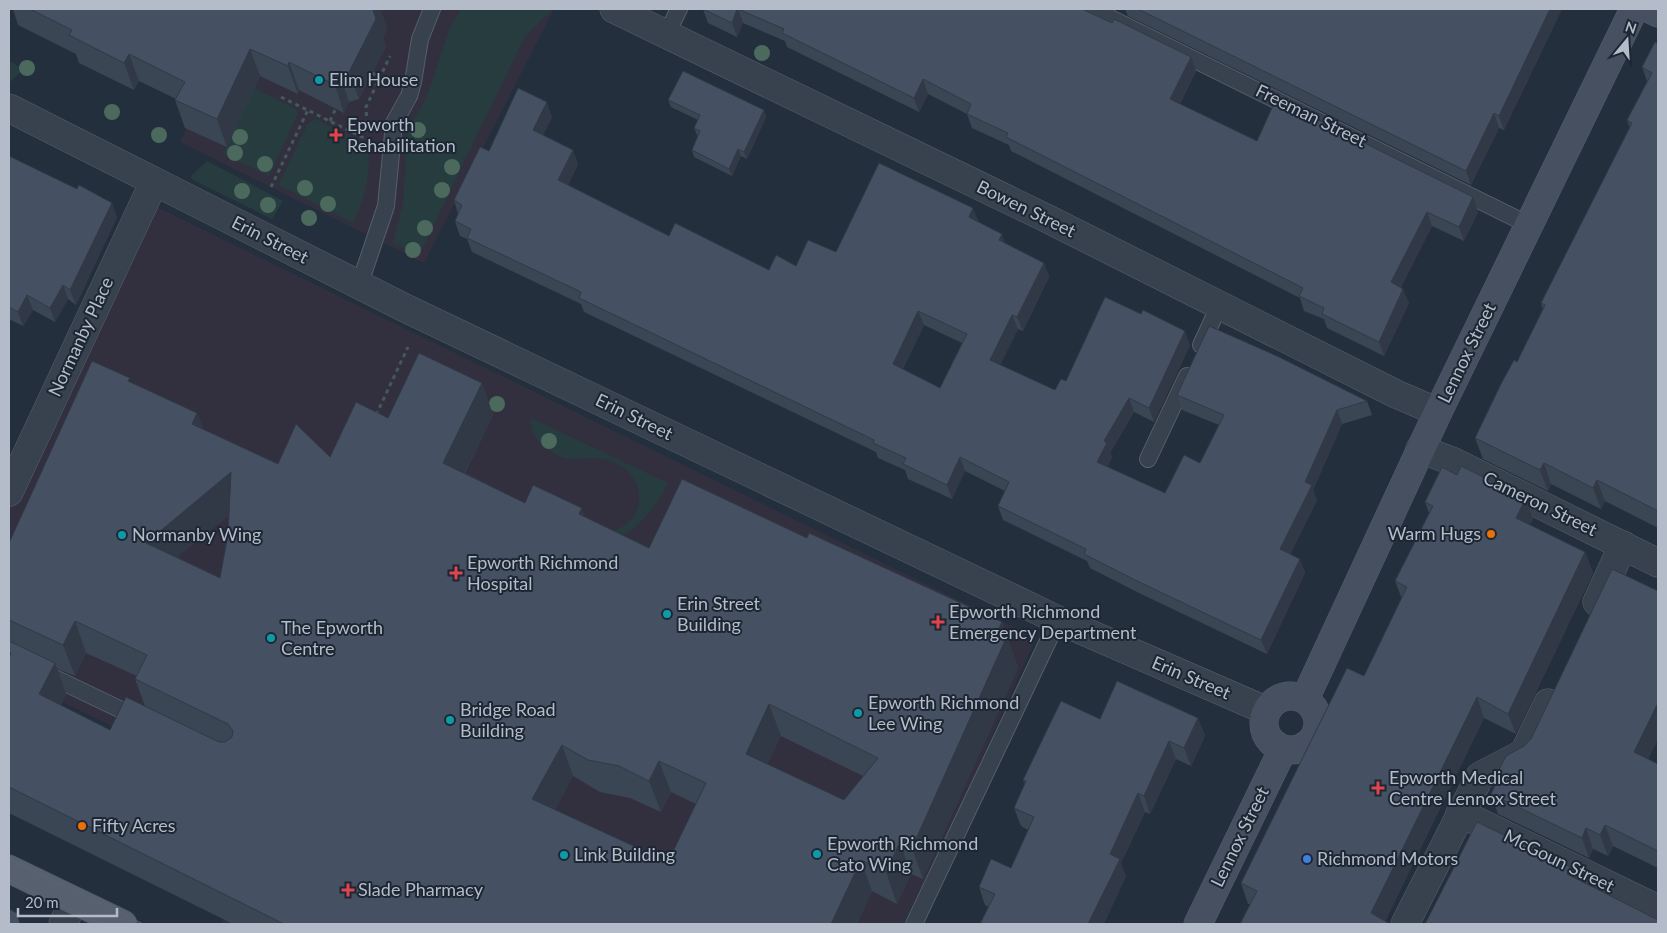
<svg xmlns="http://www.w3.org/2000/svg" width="1667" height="933" font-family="Lato,sans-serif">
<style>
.medical{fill:#32303f}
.green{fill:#263c3f}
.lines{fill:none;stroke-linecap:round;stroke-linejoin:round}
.lane-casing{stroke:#565f6c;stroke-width:18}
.street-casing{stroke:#565f6c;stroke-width:29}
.secondary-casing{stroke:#565f6c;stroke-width:29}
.primary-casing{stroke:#414a57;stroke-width:29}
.path{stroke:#44595c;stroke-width:3;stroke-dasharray:4 4;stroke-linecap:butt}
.lane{stroke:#38414e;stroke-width:16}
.street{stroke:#38414e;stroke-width:28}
.secondary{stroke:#465061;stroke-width:28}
.primary{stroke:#56606e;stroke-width:28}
.tram{stroke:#5a6575;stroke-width:1}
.tree{fill:#4b6a5d}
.wall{fill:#3b4654;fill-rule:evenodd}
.shaded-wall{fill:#303945}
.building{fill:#455162;stroke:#303945;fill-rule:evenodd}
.culture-dot{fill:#0f9aa8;stroke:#1d2633;stroke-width:2}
.health-dot{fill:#e0444e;stroke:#1d2633;stroke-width:2}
.food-dot{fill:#e8710a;stroke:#1d2633;stroke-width:2}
.shop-dot{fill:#3f7fe0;stroke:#1d2633;stroke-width:2}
.labels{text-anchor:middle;stroke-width:4;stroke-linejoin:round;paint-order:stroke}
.poi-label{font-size:18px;fill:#b4bcc9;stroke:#1d2633;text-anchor:start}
.street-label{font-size:18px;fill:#b4bcc9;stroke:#1d2633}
</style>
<rect width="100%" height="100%" fill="#242f3e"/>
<!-- medical -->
<g class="medical">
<polygon points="245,9 554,9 424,263 180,142"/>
<polygon points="153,205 1036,638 948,834 903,924 221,924 278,805 9,677 9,508"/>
</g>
<!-- green -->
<g class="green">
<polygon points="461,9 553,9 525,36 419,255 393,243 403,205 408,129 427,97 450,28"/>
<polygon points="9,61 24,69 9,83"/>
<polygon points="254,88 296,109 298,113 269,176 223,154"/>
<path d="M315 119 368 145C371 172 365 199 353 223L279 185 307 125Z"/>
<polygon points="207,161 283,201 272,219 195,181 191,178 193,174"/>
<path d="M531 418 668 483C655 508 640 527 615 540L603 536C620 529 638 521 639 501 641 477 622 461 599 458 588 456 576 461 565 458 547 453 528 436 531 418Z"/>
</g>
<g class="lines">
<!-- lane casing -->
<g class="lane-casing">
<g id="lane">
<polyline points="1092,9 1529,225"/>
<polyline points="666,35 679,9"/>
<polyline points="359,286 386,206 394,123 409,96 413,82 420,39 432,9"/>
<polyline points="1201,345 1220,304"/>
<polyline points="1148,459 1187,376"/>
<polyline points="9,656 140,719"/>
<polyline points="914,924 1058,620"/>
</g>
</g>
<!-- street casing -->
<g class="street-casing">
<g id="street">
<polyline points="614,9 1046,218 1396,394 1438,412"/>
<polyline points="9,108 405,308 1058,620 1267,711"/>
<polyline points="1420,449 1452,461 1658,563"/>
<polyline points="9,492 154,182"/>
<polyline points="1597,602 1623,545"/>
<polyline points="1460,813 1658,909"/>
<polyline points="63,924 74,901"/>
<polyline points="1405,924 1480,776 1524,753 1548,703"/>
</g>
</g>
<!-- secondary casing -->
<g class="secondary-casing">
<g id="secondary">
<polyline points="1650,9 1658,13"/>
<circle cx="1291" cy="723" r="27"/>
<polyline points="1305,699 1438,412 1634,9"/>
<polyline points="1198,924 1283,749"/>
</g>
</g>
<!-- primary casing -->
<g class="primary-casing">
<polyline id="primary" points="9,869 123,924"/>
</g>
<!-- path -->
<g class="path">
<polyline points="372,73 381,77"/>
<polyline points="281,97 368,140"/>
<polyline points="330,121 336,108"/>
<polyline points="367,124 366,107 390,56"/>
<polyline points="271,187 308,110"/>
<polyline points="376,415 408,347"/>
</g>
<!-- lane -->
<use href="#lane" class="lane"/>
<!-- street -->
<use href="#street" class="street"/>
<!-- secondary -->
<use href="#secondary" class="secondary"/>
<!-- primary -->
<use href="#primary" class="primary"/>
<!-- tram -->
<g class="tram">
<polyline points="9,859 143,924"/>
<polyline points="9,880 101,924"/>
</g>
</g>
<!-- trees -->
<g class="tree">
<circle cx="762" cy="53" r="8"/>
<circle cx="27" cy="68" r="8"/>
<circle cx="112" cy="112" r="8"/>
<circle cx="418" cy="130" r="8"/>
<circle cx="159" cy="135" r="8"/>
<circle cx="240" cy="137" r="8"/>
<circle cx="235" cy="153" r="8"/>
<circle cx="265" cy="164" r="8"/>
<circle cx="452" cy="167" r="8"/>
<circle cx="305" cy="188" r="8"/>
<circle cx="442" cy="190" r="8"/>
<circle cx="242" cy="191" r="8"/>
<circle cx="328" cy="204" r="8"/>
<circle cx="268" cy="205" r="8"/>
<circle cx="309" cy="218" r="8"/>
<circle cx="425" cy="228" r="8"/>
<circle cx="413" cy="250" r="8"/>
<circle cx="497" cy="404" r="8"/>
<circle cx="549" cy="441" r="8"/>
</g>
<!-- wall -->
<g class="wall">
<polygon points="13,9 380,9 387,28 383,38 386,46 359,99 349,102 344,113 299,90 298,94 260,76 227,147 185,128 175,100 176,99 139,81 134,90 79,63 76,54 18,25"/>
<polygon points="703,9 1082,9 1191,57 1196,71 1180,104 1257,141 1478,212 1464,241 1432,226 1401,287 1409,303 1384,356 1327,328 1324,319 1304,311 1300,298 1011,151 1009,145 972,128 967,114 928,94 919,112 787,47 785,41 743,23 737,37 708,23"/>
<polygon points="1125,9 1560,9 1561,11 1504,130 1499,128 1471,185 1128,16"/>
<polygon points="1658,44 1658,528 1605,501 1601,509 1551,484 1548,491 1483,459 1475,438 1517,362 1543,310 1541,303 1630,128 1627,120 1647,81 1642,67"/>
<polygon points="668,100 764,110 766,117 747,159 741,156 732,176 694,157 692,150 698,136 697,135 694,128 698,120 671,107"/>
<path d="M552 117 543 135 573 150 578 164 568 185 669 236 769 270 796 266 836 252 979 222 1005 243 1044 263 1049 277 1023 331 1018 329 1000 365 1055 390 1066 381 1190 345 1154 422 1134 412 1110 453 1112 457 1107 467 1165 493 1200 463 1219 425 1182 410 1177 395 1367 401 1372 415 1342 424 1313 490 1317 500 1290 554 1300 559 1305 573 1267 654 1139 593 1090 568 1087 561 1003 520 998 506 1005 491 965 471 952 499 908 479 905 470 878 458 876 452 584 312 581 304 472 252 467 239 460 236 455 221 458 214 454 200 489 151ZM924 325 962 343 940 388 903 369Z"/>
<polygon points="9,156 117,217 76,305 68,299 55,322 33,310 23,326 9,319"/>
<path d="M131 383 197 413 203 429 278 464 330 457 388 418 482 383 493 415 465 473 525 503 585 517 649 548 807 538 1002 622 1018 668 923 879 911 874 897 904 872 891 857 924H233L9 813V654L11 655 9 649V543ZM229 515 228 534 220 578 177 557ZM86 653 137 676 135 679 145 706 110 730 61 705 66 694 56 668 75 676ZM781 736 863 776 844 800 767 764ZM573 776 600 792 630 798 661 812 671 792 696 804 668 862 555 810Z"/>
<polygon points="1457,475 1526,498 1533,519 1530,525 1585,552 1593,573 1516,734 1484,718 1385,921 1250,904 1248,904 1241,883 1364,676 1402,599 1395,581 1429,513 1425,502"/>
<polygon points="1198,718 1205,736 1191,766 1176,759 1150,814 1145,812 1121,863 1126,877 989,907 985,905 979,887 1011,868 1028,830 1021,826 1014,808 1025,784 1023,780 1100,719"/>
<polygon points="1531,739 1658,739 1648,759 1658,764 1658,868 1613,846 1608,856 1593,849 1589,858 1498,814 1491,794 1494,787 1492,783"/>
</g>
<!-- shaded-wall -->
<g class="shaded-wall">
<polygon points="374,9 380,9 387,28 383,38 386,46 359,99 349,72"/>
<polygon points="738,9 743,23 737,37 732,23"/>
<polygon points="1550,9 1560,9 1561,11 1504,130 1499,116"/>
<polygon points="250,49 260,76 227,147 217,119"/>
<polygon points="129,54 139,81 134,90 124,63"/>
<polygon points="1191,57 1196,71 1175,113 1170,99"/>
<polygon points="289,62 299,90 298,94 288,66"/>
<polygon points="340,75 349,102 344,113 335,85"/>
<polygon points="923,79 928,94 919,112 914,98"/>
<polygon points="547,102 552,117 538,145 533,130"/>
<polygon points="764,110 766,117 747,159 744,152"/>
<polygon points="1494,113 1499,128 1471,185 1466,171"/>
<polygon points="738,149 741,156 732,176 729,169"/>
<polygon points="573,150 578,164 564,195 558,180"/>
<polygon points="1473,197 1478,212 1464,241 1459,227"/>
<polygon points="112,203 117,217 76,305 70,290"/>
<polygon points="973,208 979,222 969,217"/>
<polygon points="1427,212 1432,226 1396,296 1391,282"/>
<polygon points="1002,234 1007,248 999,240"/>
<polygon points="1044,263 1049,277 1023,331 1017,317"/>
<polygon points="63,285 68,299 55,322 50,308"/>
<polygon points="1403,289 1409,303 1384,356 1379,342"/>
<polygon points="27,295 33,310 23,326 18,312"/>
<polygon points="918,311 924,325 898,379 893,364"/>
<polygon points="1012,315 1018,329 995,375 990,360"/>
<polygon points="1185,331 1190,345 1154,422 1149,408"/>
<polygon points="482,383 493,415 454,494 443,463"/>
<polygon points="1129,398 1134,412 1110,453 1112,457 1103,477 1097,462 1104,441"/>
<polygon points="1337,410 1342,424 1313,490 1317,500 1286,564 1280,549 1305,482"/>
<polygon points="197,413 208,444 192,424"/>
<polygon points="960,457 965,471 952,499 947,485"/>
<polygon points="1544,463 1551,484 1548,491 1540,470"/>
<polygon points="231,472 243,503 157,574 146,543"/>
<polygon points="1597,480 1605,501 1601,509 1593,488"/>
<polygon points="1526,498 1533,519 1523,538 1516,518"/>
<polygon points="582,508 593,539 579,514"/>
<polygon points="1585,552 1593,573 1516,734 1508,714"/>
<polygon points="1300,559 1305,573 1267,654 1261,640"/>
<polygon points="75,621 86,653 75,676 63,645"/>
<polygon points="1002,622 1018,668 923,879 912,848"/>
<polygon points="55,663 66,694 51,726 39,694"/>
<polygon points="1477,697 1484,718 1384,924 1371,913"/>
<polygon points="1658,703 1658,739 1642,772 1634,752"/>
<polygon points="769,704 781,736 757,785 746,754"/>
<polygon points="1198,718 1205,736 1191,766 1184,748"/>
<polygon points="1169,741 1176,759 1150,814 1144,796"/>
<polygon points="562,745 573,776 544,831 532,799"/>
<polygon points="659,761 671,792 661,812 649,781"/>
<polygon points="1138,793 1145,812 1121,863 1126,877 1104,924 1088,924 1110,854"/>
<polygon points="1605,825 1613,846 1608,856 1600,835"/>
<polygon points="1586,828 1593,849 1589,858 1582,838"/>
<polygon points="900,842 911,874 897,904 886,872"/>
<polygon points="861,860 872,891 857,924 831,924"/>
<polygon points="1570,867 1577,887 1567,874"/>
</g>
<!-- building -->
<g class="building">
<polygon points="30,9 374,9 373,10 376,19 349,72 340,75 335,85 289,62 288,66 250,49 217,119 175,100 185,82 129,54 124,63 69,35 72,30"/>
<polygon points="703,9 737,9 732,23"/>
<polygon points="738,9 1082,9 1112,23 1114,19 1191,57 1170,99 1257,141 1276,99 1473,197 1459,227 1427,212 1391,282 1403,289 1379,342 1322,314 1324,308 1299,296 1303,288 1006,137 1008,133 967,114 971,104 923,79 914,98 782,33 784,29"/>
<polygon points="1138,9 1550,9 1499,116 1494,113 1466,171"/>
<polygon points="1655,42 1658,44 1658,511 1597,480 1593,488 1544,463 1540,470 1475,438 1501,384 1514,360 1517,362 1545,305 1541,303 1632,123 1627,120 1652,73 1642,67"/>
<polygon points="683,71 764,110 744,152 738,149 729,169 692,150 700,131 694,128 700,115 668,100"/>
<path d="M518 88 547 102 533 130 573 150 558 180 669 236 675 223 769 270 776 255 796 266 808 240 836 252 879 163 973 208 969 217 1002 234 999 240 1044 263 1017 317 1012 315 990 360 1055 390 1061 379 1066 381 1105 297 1141 314 1143 310 1185 331 1149 408 1129 398 1104 441 1107 443 1097 462 1165 493 1184 455 1200 463 1224 415 1177 395 1209 326 1277 356 1367 401 1337 410 1305 482 1312 485 1280 549 1300 559 1261 640 1133 579 1084 554 1086 549 998 506 1009 482 960 457 947 485 903 464 906 458 873 443 874 440 579 298 581 292 467 238 471 229 455 221 462 205 454 200 480 147 489 151ZM918 311 967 334 940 388 893 364Z"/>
<polygon points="9,156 77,189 79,185 112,203 70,290 63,285 50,308 27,295 18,312 9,307"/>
<path d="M419 353 482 383 443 463 525 503 533 485 582 508 579 514 649 548 682 479 807 538 809 533 1002 622 997 632 1007 636 912 848 900 842 886 872 861 860 831 924H284L9 787V654L11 655 9 649V641L55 663 39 694 110 730 126 697 219 742H225L232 737 233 731 228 724 135 679 147 655 75 621 63 645 9 620V543L92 361 130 378 128 381 197 413 192 424 278 464 296 424 330 457 356 402 388 418ZM231 472 228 534 220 578 146 543ZM769 704 878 758 844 800 746 754ZM562 745 588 760 619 766 649 781 659 761 706 783 668 862 532 799Z"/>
<polygon points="1461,466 1526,498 1516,518 1585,552 1508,714 1477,697 1371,913 1390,924 1240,924 1257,891 1241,883 1347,668 1364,676 1407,587 1395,581 1433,506 1425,502 1442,467 1457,475"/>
<polygon points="1612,569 1658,591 1658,703 1634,752 1658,764 1658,851 1605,825 1600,835 1586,828 1582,838 1491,794 1496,784 1492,783 1506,756 1524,746 1531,739"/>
<polygon points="1117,681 1198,718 1184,748 1169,741 1144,796 1138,793 1110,854 1120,859 1088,924 980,924 995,894 979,887 991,859 1011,868 1034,817 1014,808 1026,781 1023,780 1061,701 1100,719"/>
<polygon points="1477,822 1570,867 1567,874 1658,920 1658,924 1425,924"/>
<polygon points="9,909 17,913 20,924 9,924"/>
</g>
<!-- markers -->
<g class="culture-dot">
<circle cx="319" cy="80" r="5"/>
<circle cx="122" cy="535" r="5"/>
<circle cx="667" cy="614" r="5"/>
<circle cx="271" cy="638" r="5"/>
<circle cx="858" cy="713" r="5"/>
<circle cx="450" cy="720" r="5"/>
<circle cx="817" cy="854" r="5"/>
<circle cx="564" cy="855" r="5"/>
</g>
<g class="health-dot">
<path d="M333.5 127.5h5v5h5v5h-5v5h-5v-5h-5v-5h5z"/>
<path d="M453.5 565.5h5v5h5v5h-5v5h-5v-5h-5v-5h5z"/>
<path d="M935.5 614.5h5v5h5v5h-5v5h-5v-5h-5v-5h5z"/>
<path d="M1375.5 780.5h5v5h5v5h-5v5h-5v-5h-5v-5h5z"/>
<path d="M345.5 882.5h5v5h5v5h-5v5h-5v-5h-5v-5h5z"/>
</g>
<g class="food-dot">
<circle cx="1491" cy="534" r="5"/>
<circle cx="82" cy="826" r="5"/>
</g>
<circle class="shop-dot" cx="1307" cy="859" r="5"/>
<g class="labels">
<!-- poi labels -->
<g class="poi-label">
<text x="329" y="86">Elim House</text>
<text x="347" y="131">Epworth<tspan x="347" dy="21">Rehabilitation</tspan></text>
<text x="1481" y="540" text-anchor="end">Warm Hugs</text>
<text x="132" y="541">Normanby Wing</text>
<text x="467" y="569">Epworth Richmond<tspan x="467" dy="21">Hospital</tspan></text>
<text x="677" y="610">Erin Street<tspan x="677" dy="21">Building</tspan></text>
<text x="949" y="618">Epworth Richmond<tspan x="949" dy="21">Emergency Department</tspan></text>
<text x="281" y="634">The Epworth<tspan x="281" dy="21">Centre</tspan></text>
<text x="868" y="709">Epworth Richmond<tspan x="868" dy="21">Lee Wing</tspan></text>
<text x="460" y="716">Bridge Road<tspan x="460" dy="21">Building</tspan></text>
<text x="1389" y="784">Epworth Medical<tspan x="1389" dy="21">Centre Lennox Street</tspan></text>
<text x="92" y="832">Fifty Acres</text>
<text x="827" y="850">Epworth Richmond<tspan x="827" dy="21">Cato Wing</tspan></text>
<text x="574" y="861">Link Building</text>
<text x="1317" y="865">Richmond Motors</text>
<text x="358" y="896">Slade Pharmacy</text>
</g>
<!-- street labels -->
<g class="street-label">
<text transform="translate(1311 116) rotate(26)" y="6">Freeman Street</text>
<text transform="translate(1026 209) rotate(26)" y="6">Bowen Street</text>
<text transform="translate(270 240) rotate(27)" y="6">Erin Street</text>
<text transform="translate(81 337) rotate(-65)" y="6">Normanby Place</text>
<text transform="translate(1467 353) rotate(-64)" y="6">Lennox Street</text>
<text transform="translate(634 417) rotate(26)" y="6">Erin Street</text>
<text transform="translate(1540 504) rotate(26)" y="6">Cameron Street</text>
<text transform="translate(1191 678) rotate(23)" y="6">Erin Street</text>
<text transform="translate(1240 837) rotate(-64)" y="6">Lennox Street</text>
<text transform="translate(1559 861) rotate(26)" y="6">McGoun Street</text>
</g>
</g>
<!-- border -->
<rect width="1667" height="933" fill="none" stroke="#b4bcc9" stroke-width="20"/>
<!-- north arrow -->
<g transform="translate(1627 40) rotate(18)" stroke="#1d2633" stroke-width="4" paint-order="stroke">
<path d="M0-4L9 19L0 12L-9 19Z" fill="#b4bcc9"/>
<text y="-8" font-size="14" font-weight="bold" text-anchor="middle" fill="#b4bcc9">N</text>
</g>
<!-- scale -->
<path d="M18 908v8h99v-8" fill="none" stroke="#b4bcc9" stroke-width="2.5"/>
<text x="25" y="908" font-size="15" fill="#b4bcc9" stroke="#1d2633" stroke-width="4" paint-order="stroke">20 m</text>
</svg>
